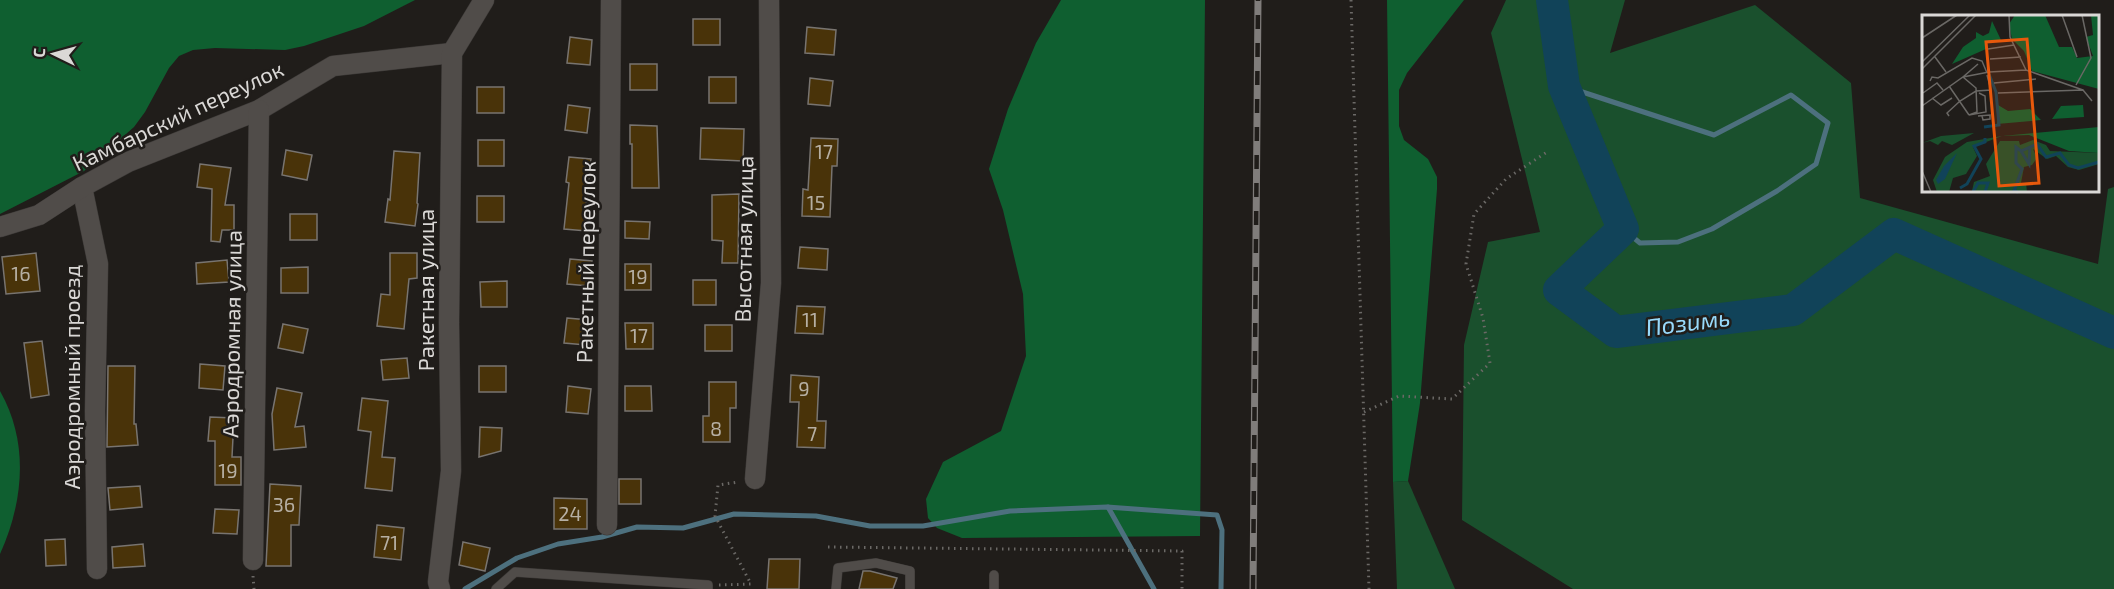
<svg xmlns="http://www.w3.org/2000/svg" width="2114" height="589" font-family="'Exo 2',sans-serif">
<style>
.green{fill:#1a502d}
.forest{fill:#0f5f30}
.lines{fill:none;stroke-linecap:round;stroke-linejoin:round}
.stream{stroke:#4d707e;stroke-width:5}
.river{stroke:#114359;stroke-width:32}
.building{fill:#493309;stroke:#787470;stroke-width:1.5}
.lane-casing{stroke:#3c3937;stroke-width:10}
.street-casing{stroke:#3c3937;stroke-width:21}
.path{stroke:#6b6966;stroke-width:3;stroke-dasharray:1.5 4.5;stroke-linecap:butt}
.lane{stroke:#504c49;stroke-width:9}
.street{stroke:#504c49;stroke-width:20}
.rail-casing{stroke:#807d7b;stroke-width:7}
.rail{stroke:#201d1a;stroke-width:4.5;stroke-dasharray:14;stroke-linecap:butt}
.labels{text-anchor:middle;stroke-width:5;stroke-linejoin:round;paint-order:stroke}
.number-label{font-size:20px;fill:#b6afa3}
.street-label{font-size:22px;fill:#dad8d6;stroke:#201d1a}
.water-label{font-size:24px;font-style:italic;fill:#98dafb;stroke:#201d1a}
.inset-river{fill:none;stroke:#114359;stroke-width:3}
.inset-road{fill:none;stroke:#6a6865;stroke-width:1.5}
.view{fill:#e8590c;fill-opacity:0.15;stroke:#e8590c;stroke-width:3}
.inset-edge{fill:none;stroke:#dad8d6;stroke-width:3}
</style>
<rect width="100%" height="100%" fill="#201d1a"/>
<!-- green -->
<g class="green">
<polygon points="1506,0 1625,0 1610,53 1755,5 1851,83 1860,198 2098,264 2108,189 2114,187 2114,589 1573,589 1462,520 1464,345 1488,242 1540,232 1491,33"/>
<polygon points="1408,481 1455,589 1397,589 1393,482"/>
</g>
<!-- forest -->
<g class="forest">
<polygon points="0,0 415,0 364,26 304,46 285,50 215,48 193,50 179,56 169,68 145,112 134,127 84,171 0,214"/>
<polygon points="1061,0 1205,0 1200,536 962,538 937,528 928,518 926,499 943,462 1001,431 1026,356 1023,294 1003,210 989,169 1008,109 1036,43"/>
<polygon points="1387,0 1464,0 1407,73 1399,90 1399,126 1404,140 1428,159 1437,177 1437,189 1420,403 1408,481 1393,482"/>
<path d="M0 391C29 442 24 501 0 554Z"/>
</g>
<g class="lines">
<!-- stream -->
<g class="stream">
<polyline points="1564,86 1714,135 1791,95 1828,123 1816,164 1777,191 1712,229 1678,242 1640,243 1623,229"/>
<polyline points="1108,507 1154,589"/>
<polyline points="465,589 517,558 558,544 602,537 637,527 683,528 734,514 816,516 870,526 923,526 1010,511 1107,507 1217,515 1222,530 1221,589"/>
</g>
<!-- river -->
<polyline class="river" points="1552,0 1564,86 1623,229 1559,290 1616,332 1793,310 1894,234 2114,333"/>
</g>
<!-- building -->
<g class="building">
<rect x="693" y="19" width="27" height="26"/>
<polygon points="807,27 836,30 834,55 805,53"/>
<polygon points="570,37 592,40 590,65 567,63"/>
<rect x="630" y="64" width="27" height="26"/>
<rect x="709" y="77" width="27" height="26"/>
<polygon points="810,78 833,81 830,106 808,104"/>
<rect x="477" y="87" width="27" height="26"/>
<polygon points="568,105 590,108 587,133 565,130"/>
<polygon points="630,125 657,126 659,188 632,188 632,144 630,144"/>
<polygon points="701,128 744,129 743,161 700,159"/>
<polygon points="811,138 838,139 837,166 832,166 830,217 802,216 803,189 808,190"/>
<rect x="478" y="140" width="26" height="26"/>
<polygon points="286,150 312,155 307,180 282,175"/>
<polygon points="394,151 420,153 417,203 418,204 415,226 385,222 388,199 390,200"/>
<polygon points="569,157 591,159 586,206 589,206 587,231 564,229 569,183 566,182"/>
<polygon points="200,164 231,168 225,205 234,205 234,230 222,230 220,242 211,241 212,189 197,187"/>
<polygon points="739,194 738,263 722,263 723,241 712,240 712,195"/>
<rect x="477" y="196" width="27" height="26"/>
<rect x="290" y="214" width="27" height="26"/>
<polygon points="625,221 650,222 649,239 625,238"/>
<polygon points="800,247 828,249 827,270 798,268"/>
<polygon points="36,253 40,291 6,294 2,257"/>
<polygon points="390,253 417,253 417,278 409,279 404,329 377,326 381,294 390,295"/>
<polygon points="570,259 592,261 589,286 567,284"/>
<polygon points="227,260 229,282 197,284 196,263"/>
<rect x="625" y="264" width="26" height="26"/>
<polygon points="308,267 308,293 281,293 281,268"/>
<rect x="693" y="280" width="23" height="25"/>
<polygon points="507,281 507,307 481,307 480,282"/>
<polygon points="797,306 825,307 823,334 795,333"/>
<polygon points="567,318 589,320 586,345 564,343"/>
<polygon points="625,323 653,323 653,349 626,349"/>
<polygon points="283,324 308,329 303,353 278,348"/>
<rect x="705" y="325" width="27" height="26"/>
<polygon points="42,341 49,395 31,398 24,343"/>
<polygon points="407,358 409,378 383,380 381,360"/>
<polygon points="200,364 225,366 223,390 199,388"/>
<polygon points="108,366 135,366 134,424 136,424 138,445 107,447"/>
<rect x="479" y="366" width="27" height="26"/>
<polygon points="791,375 819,377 817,421 826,421 825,448 797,447 799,402 790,402"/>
<polygon points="709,382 736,382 736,408 730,408 730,442 703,442 703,416 709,416"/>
<polygon points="568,386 591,389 588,414 566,412"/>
<polygon points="625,386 651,386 652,411 625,411"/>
<polygon points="277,388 302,393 295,427 304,426 306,447 274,450 272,414"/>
<polygon points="362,398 388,401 382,457 395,458 392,491 365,488 371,432 358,430"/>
<polygon points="210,417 234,418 232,457 241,457 241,485 215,485 215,441 208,441"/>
<polygon points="480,427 502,428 501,451 479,457"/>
<rect x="619" y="479" width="22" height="25"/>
<polygon points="270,484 301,486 299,525 291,525 291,566 266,566"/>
<polygon points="140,486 142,507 110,510 108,488"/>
<polygon points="554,498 587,499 587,529 554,529"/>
<polygon points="215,509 239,510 237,534 213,533"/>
<polygon points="377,525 404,528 401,560 374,557"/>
<polygon points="65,539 66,565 46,566 45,540"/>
<polygon points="463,542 490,548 485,571 459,565"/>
<polygon points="143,544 145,566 113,568 112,547"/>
<polygon points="769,559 800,559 799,589 767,589"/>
<polygon points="863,571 870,571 897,578 893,589 859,589"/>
</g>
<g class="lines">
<!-- lane casing -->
<g class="lane-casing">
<g id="lane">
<polyline points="496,589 515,572 708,585 708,589"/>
<polyline points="836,589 838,568 876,563 910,571 910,589"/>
<polyline points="994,589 994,575"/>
</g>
</g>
<!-- street casing -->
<g class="street-casing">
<g id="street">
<polyline points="82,187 98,264 95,411 97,569"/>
<polyline points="0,227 39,215 82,187 128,162 259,110 333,66 452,53"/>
<polyline points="755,479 771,283 769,0"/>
<polyline points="607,525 611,0"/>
<polyline points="253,560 259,110"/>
<polyline points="440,589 438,582 451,471 449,323 452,53 484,0"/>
</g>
</g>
<!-- path -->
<g class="path">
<polyline points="1351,0 1369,589"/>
<polyline points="1364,412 1399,396 1452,399 1490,363 1483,318 1466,264 1474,214 1506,179 1547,152"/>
<polyline points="828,547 1182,551 1182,589"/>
<polyline points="253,576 254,589"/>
<polyline points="719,585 751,584 715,516 718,485 738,482"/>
</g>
<!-- lane -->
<use href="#lane" class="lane"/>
<!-- street -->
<use href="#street" class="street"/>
<!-- rail casing -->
<g class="rail-casing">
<polyline id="rail" points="1253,589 1258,0"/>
</g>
<!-- rail -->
<use href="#rail" class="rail"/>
</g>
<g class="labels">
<!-- number labels -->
<g class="number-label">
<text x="824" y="159">17</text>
<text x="816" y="210">15</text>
<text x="21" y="281">16</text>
<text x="638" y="284">19</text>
<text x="810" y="327">11</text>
<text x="639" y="343">17</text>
<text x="804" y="396">9</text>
<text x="716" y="436">8</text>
<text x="812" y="441">7</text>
<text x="228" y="478">19</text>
<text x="284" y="512">36</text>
<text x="570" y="521">24</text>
<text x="389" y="550">71</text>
</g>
<!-- street labels -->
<g class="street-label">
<text transform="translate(178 116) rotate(-25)" y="8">Камбарский переулок</text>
<text transform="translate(744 239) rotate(-89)" y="8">Высотная улица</text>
<text transform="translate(586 262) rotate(-89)" y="8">Ракетный переулок</text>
<text transform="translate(426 290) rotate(-90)" y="8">Ракетная улица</text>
<text transform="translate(232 334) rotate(-89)" y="8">Аэродромная улица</text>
<text transform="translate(72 377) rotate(-90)" y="8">Аэродромный проезд</text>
</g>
<!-- water labels -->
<g class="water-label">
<text transform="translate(1688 323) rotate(-7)" y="8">Позимь</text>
</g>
</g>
<!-- overview -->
<g transform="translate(1922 15)">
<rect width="177" height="177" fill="#201d1a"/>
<path d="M52 118 30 130 20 126 16 130 8 126 0 128 19 121ZM80 121 51 132 55 141 44 159 31 163 27 177H15L11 165 23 142 45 127ZM111 125 124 130 128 136 177 138V149L157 155 146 152 134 141 125 144 111 134 115 143 110 150 102 152 99 168H104L105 177 50 176 52 167 68 161 64 149 78 126H97L98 130Z" fill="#1a502d"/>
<path d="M93 0H123L137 32H150L155 43 171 41 164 22 171 20 169 0H177V74L110 56 102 36 90 24 87 9ZM70 6 79 25 65 27 64 34 30 49 41 32 54 23V17L61 21 67 18ZM76 90 86 96 108 94 119 105 75 109ZM161 90 162 102 130 104 139 91ZM177 112V138L147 136 107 120 80 121Z" fill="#0f5f30"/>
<path d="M35 138 23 164 16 169 14 165 22 151Z" fill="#114359"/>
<path class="inset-river" d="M62 112 77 110 74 77 67 59M99 136 107 149 108 131M38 173 45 169 59 144 52 131 63 127V123M51 177 56 168H66L63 177M96 177 92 176 100 154 94 148V132L99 136 115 129 124 142 138 138 147 150 156 153 177 147"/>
<path class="inset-road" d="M87 0 88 22 104 55M140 0 155 42M0 23 35 0M66 34 92 30M13 42 24 57M68 44 99 42M0 47 48 0M0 54 54 0M8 66 10 62 16 63 50 43 60 46 65 58M72 68 114 64M154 70 169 43 160 0M27 71 47 100M1 78 15 68 21 75M76 78 161 75 170 86M10 83 19 90 30 83M0 91 41 62 67 57 104 55 161 75M47 100 55 97 54 73 41 62 56 49M47 100 64 97 63 81 57 78M27 101 25 98 38 86 54 76 69 75 65 60M56 101 68 100V104L61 105 60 101M0 156 9 177"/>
<path class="view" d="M105 24 117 168 77 171 64 27Z"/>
<rect width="177" height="177" class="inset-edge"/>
</g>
<!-- north arrow -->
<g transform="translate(54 54) rotate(275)" stroke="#201d1a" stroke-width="4.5" paint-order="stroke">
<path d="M0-4.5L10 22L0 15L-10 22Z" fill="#dad8d6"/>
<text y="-9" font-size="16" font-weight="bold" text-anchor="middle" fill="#dad8d6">С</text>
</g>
</svg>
